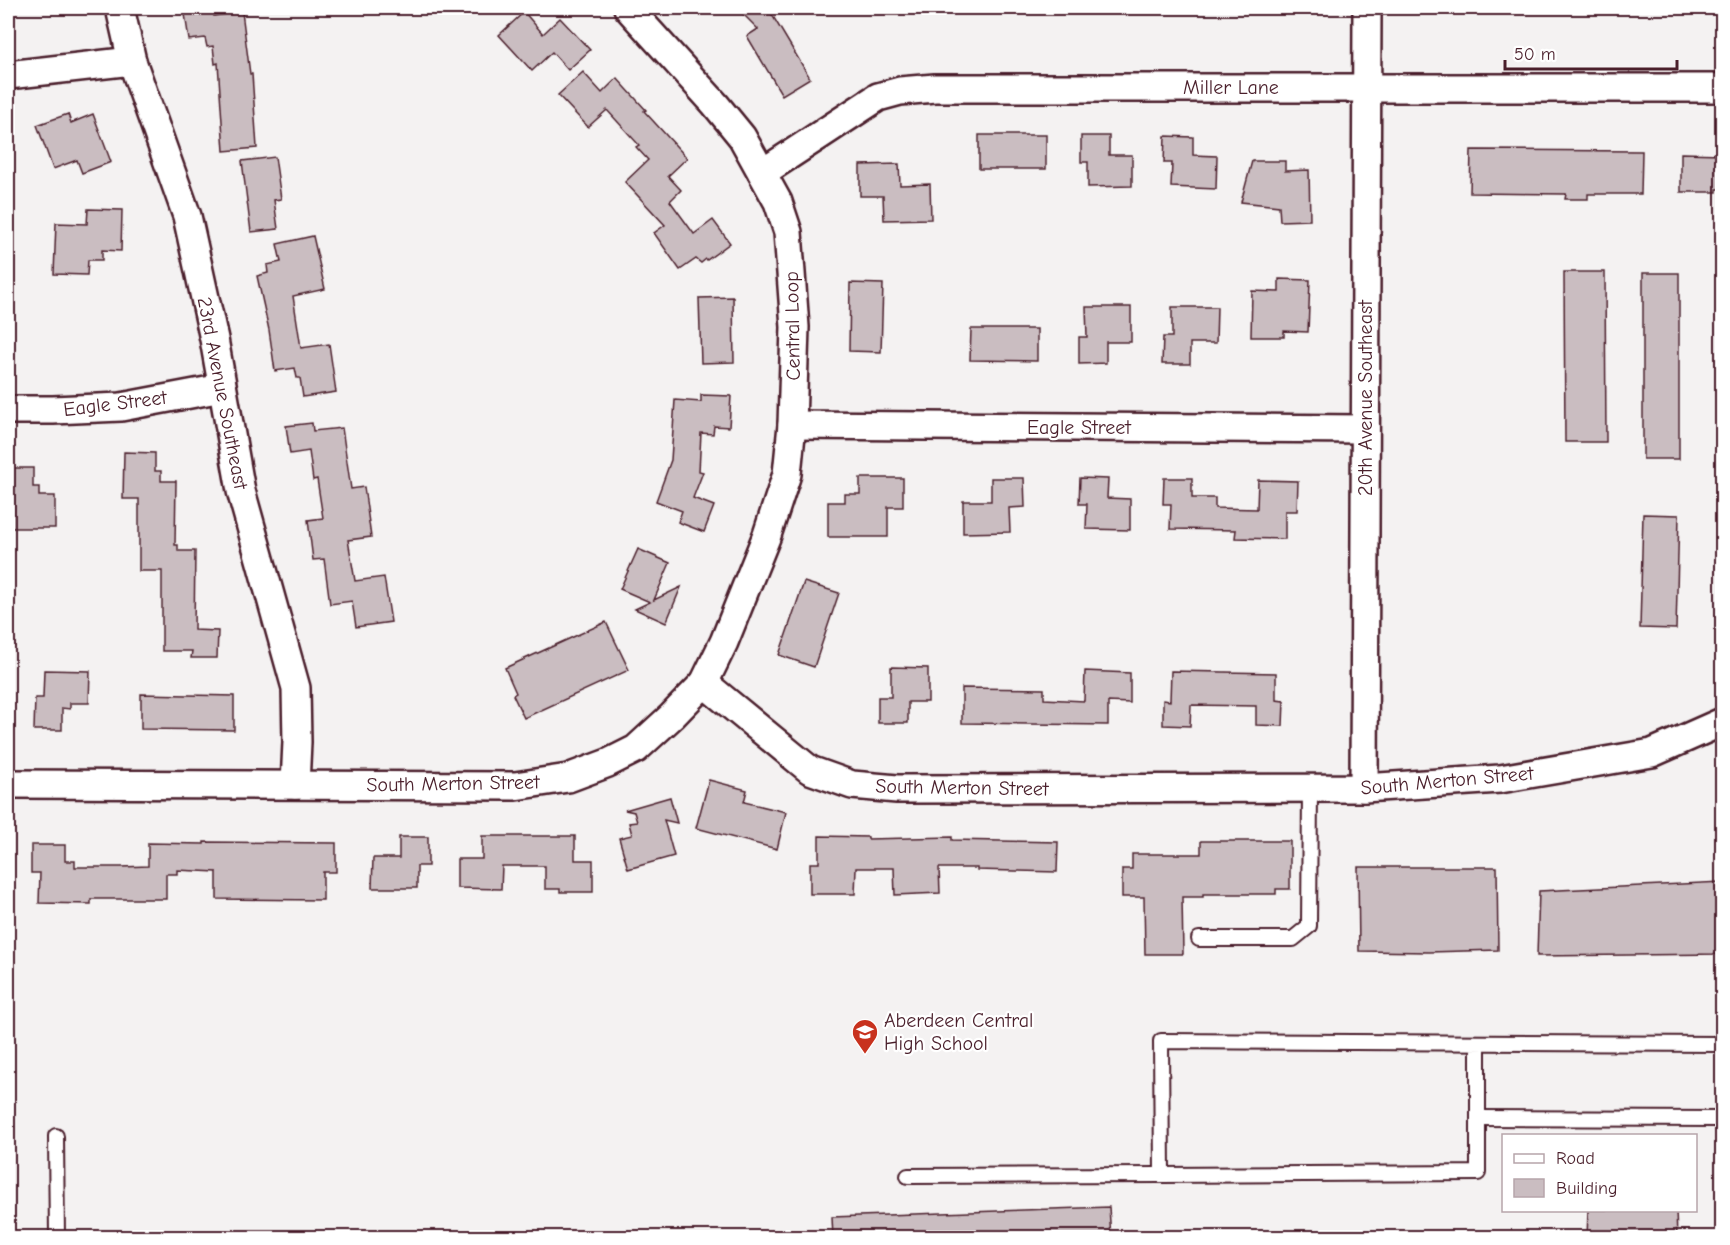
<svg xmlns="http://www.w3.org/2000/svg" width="1730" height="1245" font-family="'Comic Neue',sans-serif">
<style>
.building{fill:#cabdc1;stroke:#4a1f2b;stroke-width:1.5}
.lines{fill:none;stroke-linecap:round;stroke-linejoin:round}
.service-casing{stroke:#4a1f2b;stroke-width:18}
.minor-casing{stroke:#4a1f2b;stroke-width:32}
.service{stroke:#fff;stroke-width:14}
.minor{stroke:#fff;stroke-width:27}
.labels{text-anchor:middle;stroke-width:4.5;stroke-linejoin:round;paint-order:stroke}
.street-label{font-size:20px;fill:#4a1f2b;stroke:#fff}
.poi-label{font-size:20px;fill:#4a1f2b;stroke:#fff;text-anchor:start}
</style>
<rect width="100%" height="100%" fill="#f4f2f2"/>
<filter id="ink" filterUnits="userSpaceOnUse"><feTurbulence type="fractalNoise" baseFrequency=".0167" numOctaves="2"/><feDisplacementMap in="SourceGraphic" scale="12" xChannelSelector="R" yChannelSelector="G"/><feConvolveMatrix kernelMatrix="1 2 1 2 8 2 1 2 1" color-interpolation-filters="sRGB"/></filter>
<g filter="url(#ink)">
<!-- building -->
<g class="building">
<polygon points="737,8 768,8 810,78 782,95 747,36 758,29"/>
<polygon points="213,10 214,16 242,12 250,74 252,74 257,148 224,151 218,63 215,64 213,46 207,47 205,38 189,40 185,14"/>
<polygon points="524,12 543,34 560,18 590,50 568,70 552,52 532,71 499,35"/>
<polygon points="583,72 602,93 617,78 646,110 644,111 687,158 668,176 681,190 670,201 694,234 713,220 730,243 707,260 706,259 701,263 696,259 680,270 654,233 665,225 625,182 648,160 636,147 639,145 607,110 588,127 558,95"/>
<polygon points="68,114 71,123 93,114 111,162 82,173 77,160 53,169 37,125"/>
<rect x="979" y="135" width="67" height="34"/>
<polygon points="1081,136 1109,136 1109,155 1132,155 1132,186 1088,187 1088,162 1081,162"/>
<polygon points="1165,136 1193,137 1193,155 1217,156 1216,189 1171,187 1172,163 1164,163"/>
<polygon points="1471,150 1642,151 1641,194 1588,194 1588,199 1565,199 1566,194 1470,193"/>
<polygon points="1681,153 1722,154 1722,189 1717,189 1717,192 1681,192"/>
<polygon points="275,157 281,199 274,200 278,229 251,232 242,161"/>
<polygon points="1252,161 1285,161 1285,171 1309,170 1310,220 1280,221 1279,206 1241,202"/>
<polygon points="899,164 900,185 930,184 931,219 884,220 883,196 860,196 860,165"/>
<polygon points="88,209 122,210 121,251 102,250 102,260 88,260 87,275 54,274 56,223 87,224"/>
<polygon points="313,236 325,289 293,296 301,348 329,344 336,392 303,397 300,378 297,378 295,368 275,371 269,330 257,276 268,273 267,265 281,262 277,244"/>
<polygon points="1564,272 1605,272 1606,442 1565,442"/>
<rect x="1643" y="273" width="36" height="186"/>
<polygon points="1279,279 1310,280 1308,332 1284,331 1284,337 1251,337 1252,291 1279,292"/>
<polygon points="850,283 883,284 881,352 849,351"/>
<polygon points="733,297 734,362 701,363 699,298"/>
<polygon points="1086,307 1131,307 1131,342 1106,342 1106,363 1079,364 1079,337 1087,337"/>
<polygon points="1172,307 1217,307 1216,343 1190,343 1190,364 1162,364 1163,337 1172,337"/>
<polygon points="971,329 1037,329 1037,361 970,360"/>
<polygon points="701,395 731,396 729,427 714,426 713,434 701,433 699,471 703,472 693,498 714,506 704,532 678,522 682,511 656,501 671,460 675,400 701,402"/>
<polygon points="312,423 313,431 342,428 351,489 364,487 371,537 348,540 355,581 384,577 391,622 356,627 352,601 330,604 324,559 313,560 308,520 323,518 317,479 313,480 309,451 290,454 286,426"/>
<polygon points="124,452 155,453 155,471 161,471 161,481 176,481 175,545 178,545 178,551 195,551 194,630 218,631 217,658 191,658 192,651 162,651 162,571 139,571 139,499 123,499"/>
<polygon points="8,468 33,468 33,487 39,487 39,496 55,496 55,528 8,528"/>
<polygon points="860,478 903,478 903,507 888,507 888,537 828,537 828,502 845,502 845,494 860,494"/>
<polygon points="991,478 1024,478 1025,507 1009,508 1010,532 963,533 963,501 991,501"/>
<polygon points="1080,478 1108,479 1107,498 1130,499 1130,530 1086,529 1087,504 1079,504"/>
<polygon points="1164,478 1192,478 1192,498 1215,498 1215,508 1257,509 1258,480 1298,481 1297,511 1285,511 1285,539 1235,538 1236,530 1170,529 1171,504 1163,504"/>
<polygon points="1643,514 1679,515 1676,629 1640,628"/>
<polygon points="638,549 670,563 654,600 681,587 666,623 635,609 650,602 620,589"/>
<polygon points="804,582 839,593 814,667 779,655"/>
<polygon points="606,622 629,670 524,718 513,695 516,693 505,668"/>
<polygon points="891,667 928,668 928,702 908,702 908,723 878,723 878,697 891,697"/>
<polygon points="44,670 90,671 89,703 70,703 70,709 62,708 62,730 34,730 35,698 43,698"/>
<polygon points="1085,671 1130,673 1130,703 1108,702 1108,725 962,723 962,688 1044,689 1044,699 1084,701"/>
<polygon points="1171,671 1276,673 1276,700 1284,701 1283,726 1256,725 1256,706 1191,705 1190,726 1163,725 1163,700 1170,701"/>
<polygon points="141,694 234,696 234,730 141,729"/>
<polygon points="709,780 747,790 744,802 786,812 777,849 696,828"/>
<polygon points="670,797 677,823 664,820 674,856 628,869 619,838 632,835 629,823 637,822 634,812 625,810"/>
<polygon points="482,836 575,836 575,860 593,860 593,892 560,892 560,889 545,889 545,866 502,866 501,889 457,888 457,859 482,859"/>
<polygon points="819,836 868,837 868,839 952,837 952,840 1058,842 1057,872 977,870 977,868 939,868 940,893 895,895 894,868 856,868 855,894 810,894 810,863 819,863"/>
<polygon points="399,837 428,837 428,866 417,866 417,888 372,888 373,858 399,858"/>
<polygon points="1201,841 1290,841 1290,889 1276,889 1276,894 1203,894 1203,897 1182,897 1183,954 1145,954 1144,897 1122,897 1122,869 1132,869 1132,854 1201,854"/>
<polygon points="204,842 336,843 336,872 323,872 323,900 217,899 217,872 177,870 177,874 166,874 166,899 91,899 91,904 39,903 40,873 31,873 31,845 65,845 65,861 75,861 75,867 122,867 148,866 148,843 204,844"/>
<polygon points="1358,867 1497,867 1498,950 1429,952 1359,951"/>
<polygon points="1722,882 1722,954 1537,956 1539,891"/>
<polygon points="1109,1207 1111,1238 833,1238 832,1217"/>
<polygon points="1588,1210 1676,1210 1677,1238 1587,1238"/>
</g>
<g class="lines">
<!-- service casing -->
<g class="service-casing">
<g id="service">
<polyline points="1199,939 1293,939 1309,926 1310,788"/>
<polyline points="1478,1043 1478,1173 1162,1175 1161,1041 1722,1044"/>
<polyline points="1478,1118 1722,1119"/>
<polyline points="56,1136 57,1238"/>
<polyline points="908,1176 1162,1175"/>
</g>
</g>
<!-- minor casing -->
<g class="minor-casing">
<g id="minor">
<polyline points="120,8 132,61 187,216 214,339 241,491 296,688 297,742 295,785"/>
<polyline points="628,8 715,104 742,137 778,202 788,232 795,327 792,425 787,474 767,535 724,642 704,683"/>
<polyline points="8,75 132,61"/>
<polyline points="762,173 878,97 900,91 935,88 1722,88"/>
<polyline points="8,410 53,410 121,407 222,388"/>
<polyline points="792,425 1365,429"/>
<polyline points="8,784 515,786 568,778 608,763 636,749 672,716 704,683 810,770 852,785 897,789 1364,788 1500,779 1652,753 1722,722"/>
<polyline points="1364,788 1367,8"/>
</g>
</g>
<!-- service -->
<use href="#service" class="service"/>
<!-- minor -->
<use href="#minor" class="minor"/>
</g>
</g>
<!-- icons -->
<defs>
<g id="school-pin" transform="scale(1.35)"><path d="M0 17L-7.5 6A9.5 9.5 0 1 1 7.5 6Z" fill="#c8321e" stroke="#fff"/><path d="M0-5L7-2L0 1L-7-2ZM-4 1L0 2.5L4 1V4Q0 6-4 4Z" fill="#fff"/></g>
</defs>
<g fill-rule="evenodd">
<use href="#school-pin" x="865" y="1032"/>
</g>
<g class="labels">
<!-- street labels -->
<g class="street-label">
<text x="1231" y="94">Miller Lane</text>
<text transform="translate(792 326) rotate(-91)" y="7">Central Loop</text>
<text transform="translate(223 393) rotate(79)" y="7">23rd Avenue Southeast</text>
<text transform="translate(1365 398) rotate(-90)" y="7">20th Avenue Southeast</text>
<text transform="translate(115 403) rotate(-7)" y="7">Eagle Street</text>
<text x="1079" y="434">Eagle Street</text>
<text transform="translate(1447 780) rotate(-5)" y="7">South Merton Street</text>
<text transform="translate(453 783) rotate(-1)" y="7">South Merton Street</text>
<text transform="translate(962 787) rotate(1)" y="7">South Merton Street</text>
</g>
<!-- poi labels -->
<g class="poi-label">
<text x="884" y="1027">Aberdeen Central<tspan x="884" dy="23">High School</tspan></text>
</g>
</g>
<!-- margin -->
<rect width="1730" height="1245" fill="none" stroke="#fff" stroke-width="30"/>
<rect x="15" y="15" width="1700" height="1215" fill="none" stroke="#4a1f2b" stroke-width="2" filter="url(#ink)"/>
<!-- legend -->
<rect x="1502" y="1134" width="195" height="78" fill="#ffffff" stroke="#b7a5aa" stroke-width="1.5"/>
<rect x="1514" y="1154" width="30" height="9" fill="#ffffff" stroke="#b7a5aa" stroke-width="1.5"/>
<text x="1556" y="1164" font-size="18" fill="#4a1f2b">Road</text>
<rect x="1514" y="1179" width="30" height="18" fill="#cabdc1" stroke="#b7a5aa" stroke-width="1.5"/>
<text x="1556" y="1194" font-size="18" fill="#4a1f2b">Building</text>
<!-- scale -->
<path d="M1505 60v9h172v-9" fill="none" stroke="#4a1f2b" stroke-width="3"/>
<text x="1514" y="60" font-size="18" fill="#4a1f2b" stroke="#ffffff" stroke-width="4.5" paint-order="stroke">50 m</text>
</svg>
